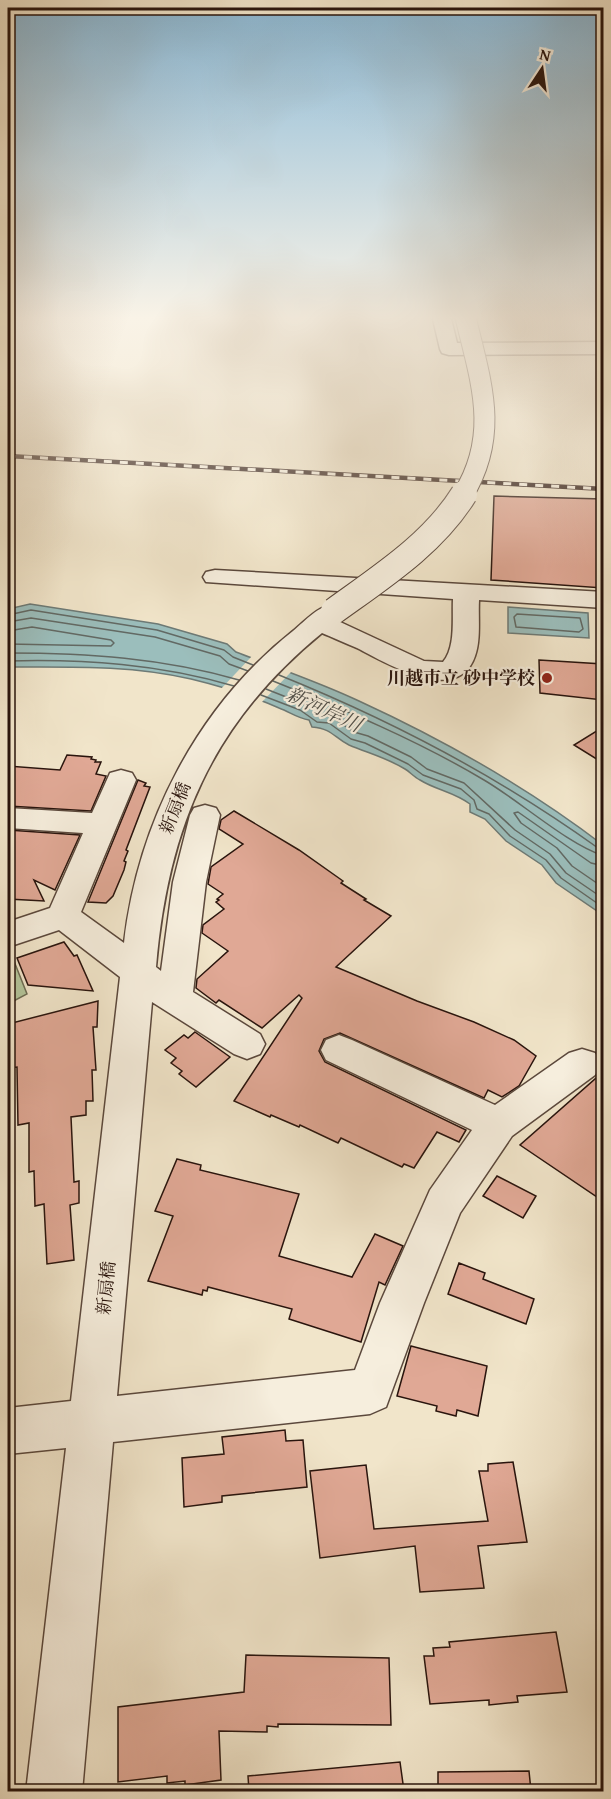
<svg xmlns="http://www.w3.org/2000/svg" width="611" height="1799" font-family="'Gentium Book Plus','Noto Serif JP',serif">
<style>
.green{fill:#b4c69c;stroke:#6e6d54;stroke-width:1.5}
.water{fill:#9bbebc;stroke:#6d7a76;stroke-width:1.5}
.pier{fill:#f1e5ca}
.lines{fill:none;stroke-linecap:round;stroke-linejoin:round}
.shore{stroke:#626964;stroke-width:1.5}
.building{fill:#e0a895;stroke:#29140d;stroke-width:1.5}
.minor-casing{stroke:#5b483c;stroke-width:3}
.minor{fill:#f6eedd;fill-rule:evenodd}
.rail-casing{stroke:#29140d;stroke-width:4.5}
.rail{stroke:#f6eedd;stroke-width:3;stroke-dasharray:8;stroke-linecap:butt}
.minor-bridge-far1-casing{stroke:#5b483c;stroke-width:22;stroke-linecap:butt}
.minor-bridge-casing{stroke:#5b483c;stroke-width:28;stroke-linecap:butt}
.minor-bridge-far1{stroke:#f6eedd;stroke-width:20}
.minor-bridge{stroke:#f6eedd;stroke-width:26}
.poi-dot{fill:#8f2418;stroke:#f6eedd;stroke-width:2}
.labels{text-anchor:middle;stroke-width:4.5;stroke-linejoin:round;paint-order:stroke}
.poi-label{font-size:18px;font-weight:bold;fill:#29140d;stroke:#f6eedd;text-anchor:end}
.street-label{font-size:18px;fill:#29140d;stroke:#f6eedd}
.water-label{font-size:20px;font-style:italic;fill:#51504a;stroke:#f6eedd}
</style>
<rect width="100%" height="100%" fill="#f1e5ca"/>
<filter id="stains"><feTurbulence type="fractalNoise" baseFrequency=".00333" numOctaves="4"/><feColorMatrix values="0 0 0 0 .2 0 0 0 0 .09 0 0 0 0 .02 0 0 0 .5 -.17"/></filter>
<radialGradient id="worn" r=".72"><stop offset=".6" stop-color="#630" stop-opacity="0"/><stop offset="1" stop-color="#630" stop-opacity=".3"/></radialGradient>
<!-- green -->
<polygon class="green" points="8,946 27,994 8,1004"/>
<!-- water -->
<g class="water">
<path d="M30 604 158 624 227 644 236 652C277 668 319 682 359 701 446 741 527 787 603 845V915L556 883 542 865 506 841 485 819 470 812V804C454 792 436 790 420 780 414 777 410 772 405 769 387 758 368 753 349 745 333 737 333 729 312 727L309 720C297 718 290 712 279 708 252 696 220 686 191 679 131 665 69 667 8 667V609Z"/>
<polygon points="508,607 588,613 589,638 508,633"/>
</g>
<!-- pier -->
<polygon class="pier" points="253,655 292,671 260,704 219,691"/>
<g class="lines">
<!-- shore -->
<g class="shore">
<polygon points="517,614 580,618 583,629 579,632 516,627 514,617"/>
<polyline points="8,615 31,610 157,630 224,650 233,657 253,665"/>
<polyline points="8,622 31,618 155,637 220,656 229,664 248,671"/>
<polyline points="8,631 32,627 111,640 114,643 111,646 8,644"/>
<path d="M8 653C87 653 163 658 239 680"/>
<path d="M8 661C85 659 159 664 234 686"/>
<path d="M279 675C393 721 498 776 598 848L604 849"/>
<path d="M273 681C345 710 417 740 484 780 520 801 567 844 604 856"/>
<polyline points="266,689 314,708 322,715 332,717 354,732 368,736 411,757 427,769 464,783 515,830 550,854 566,873 604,899"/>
<polyline points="261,695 300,710 317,722 329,723 351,739 365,743 408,764 423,775 461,789 474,800 477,809 489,814 510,836 546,860 561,878 604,908"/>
<polyline points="604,866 591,863 518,812 514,813 521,823 557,848 572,866 604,888"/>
</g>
</g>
<!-- building -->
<g class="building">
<polygon points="494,496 603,499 603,588 491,580"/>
<polygon points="539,660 603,664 603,700 540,693"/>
<polygon points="603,727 603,763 574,745"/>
<polygon points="67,755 92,757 91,759 96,760 95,762 101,762 96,774 106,776 91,811 8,806 8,766 60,770"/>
<polygon points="138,780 146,783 144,786 150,787 126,850 128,851 124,861 126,862 124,870 113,896 106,903 88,902"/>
<polygon points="234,811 299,850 343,881 341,883 366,899 364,900 391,916 336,967 417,1001 474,1022 514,1040 536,1056 519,1086 502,1097 488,1090 484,1098 340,1033 324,1039 319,1051 325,1062 466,1130 459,1142 437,1132 414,1168 404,1164 402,1167 341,1138 338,1143 300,1125 299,1127 271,1115 270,1117 234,1101 302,998 299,995 262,1028 219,1000 216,1003 196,988 197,979 228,951 202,933 203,925 224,909 216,902 219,900 217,899 223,894 208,884 211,867 243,844 219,829 221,820"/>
<polygon points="8,830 80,835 55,890 34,880 44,901 8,899"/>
<polygon points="64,942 74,956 77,955 93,991 28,985 17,958"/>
<polygon points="98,1001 97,1027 93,1027 96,1070 92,1070 93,1101 86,1101 86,1115 71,1117 74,1182 79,1181 79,1203 70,1205 74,1260 47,1264 44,1204 35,1206 34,1171 29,1172 29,1123 18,1125 17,1067 9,1068 8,1024"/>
<polygon points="195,1032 230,1057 196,1087 179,1074 182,1071 171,1063 176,1058 165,1050 184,1035 188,1038"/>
<polygon points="603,1072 603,1201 520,1145"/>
<polygon points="177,1159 201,1165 200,1170 299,1194 279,1256 352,1277 375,1234 403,1246 385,1285 379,1282 361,1342 289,1319 292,1309 208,1287 207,1291 203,1290 202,1295 148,1281 173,1216 155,1211"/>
<polygon points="497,1176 536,1196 523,1218 483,1196"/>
<polygon points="459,1263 485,1273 483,1279 534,1299 526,1324 448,1294"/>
<polygon points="411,1346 487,1366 478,1416 457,1410 456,1416 436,1411 437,1406 397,1396"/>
<polygon points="285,1430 286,1441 303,1440 307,1487 222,1496 222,1502 184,1507 182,1458 224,1454 222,1437"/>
<polygon points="513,1462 527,1542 478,1546 484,1588 420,1592 415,1546 320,1558 310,1471 366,1465 374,1529 488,1521 479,1471 488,1471 488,1464"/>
<polygon points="556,1632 567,1692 517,1696 518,1702 489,1705 489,1700 430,1704 424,1656 434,1656 433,1648 450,1647 449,1642"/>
<polygon points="246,1655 389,1658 391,1725 278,1724 278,1727 267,1726 267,1732 219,1731 221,1780 185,1785 185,1781 167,1783 167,1776 118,1782 118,1707 244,1692"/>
<polygon points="400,1762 404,1791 249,1791 248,1776"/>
<polygon points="529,1771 531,1791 438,1791 438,1772"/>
</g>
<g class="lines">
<!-- minor casing -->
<g class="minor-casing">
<g id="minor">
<polygon points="432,315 450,315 457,343 604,342 604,354 449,355 442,353 440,349"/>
<path d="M215 570 604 592V608L479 600C478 618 481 639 475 656 458 707 384 662 357 648 345 643 334 638 322 633 212 723 168 827 156 967L161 971 173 882 190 815 194 808 205 805 216 808 220 815 206 882 193 992 260 1034 265 1044 260 1054 247 1059 234 1054 152 1002 117 1396 355 1370 380 1303 430 1190 472 1130 326 1060 321 1050 326 1040 339 1035 352 1040 495 1105 569 1053 582 1049 595 1053 601 1064 595 1075 512 1136 460 1213 424 1303 386 1407 370 1414 113 1442 82 1792H26L66 1448 8 1454V1408L71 1401 120 977 59 930 8 947V922L50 908 83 833 8 828V808L92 813 110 773 121 770 132 773 136 780 81 912 124 943C138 822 197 707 293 631 308 619 322 600 343 606L347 611 338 621 424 661 443 662C456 647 452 618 453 599L206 582 203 577 206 572Z"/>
</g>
</g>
<!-- minor -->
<use href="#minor" class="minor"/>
<!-- rail casing -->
<g class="rail-casing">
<polyline id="rail" points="8,456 604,489"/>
</g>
<!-- rail -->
<use href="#rail" class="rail"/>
<!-- minor-bridge-far1 casing -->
<g class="minor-bridge-far1-casing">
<path id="minor-bridge-far1" d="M463 495C501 433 480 380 465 315"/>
</g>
<!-- minor-bridge casing -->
<g class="minor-bridge-casing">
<path id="minor-bridge" d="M334 611C381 577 433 544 464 494"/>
</g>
<!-- minor-bridge-far1 -->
<use href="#minor-bridge-far1" class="minor-bridge-far1"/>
<!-- minor-bridge -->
<use href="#minor-bridge" class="minor-bridge"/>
</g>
<!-- sky -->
<linearGradient id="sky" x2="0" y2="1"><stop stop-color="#89b8d6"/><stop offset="0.56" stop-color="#f9f3e7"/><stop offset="1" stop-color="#f9f3e7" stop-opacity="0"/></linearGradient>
<rect width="611" height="567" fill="url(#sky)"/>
<!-- markers -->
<circle class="poi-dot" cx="547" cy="678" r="6"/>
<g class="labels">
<!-- poi labels -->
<g class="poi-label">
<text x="535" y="684">川越市立 砂中学校</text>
</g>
<!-- street labels -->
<g class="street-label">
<text transform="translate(175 808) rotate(-68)" y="6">新扇橋</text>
<text transform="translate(106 1288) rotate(-84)" y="6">新扇橋</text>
</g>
<!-- water labels -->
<g class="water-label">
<text transform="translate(324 709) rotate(25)" y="7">新河岸川</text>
</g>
</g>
<!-- margin -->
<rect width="611" height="1799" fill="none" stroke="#f1e5ca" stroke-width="30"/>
<rect x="9" y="9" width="593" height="1781" fill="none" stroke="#29140d" stroke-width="3"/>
<rect x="15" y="15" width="581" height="1769" fill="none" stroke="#29140d" stroke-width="1.5"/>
<!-- north arrow -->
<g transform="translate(542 69) rotate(13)" stroke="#f6eedd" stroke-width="4.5" paint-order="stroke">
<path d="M0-4.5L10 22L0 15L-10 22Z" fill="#29140d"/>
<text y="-9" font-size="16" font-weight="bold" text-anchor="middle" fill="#29140d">N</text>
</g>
<rect width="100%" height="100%" filter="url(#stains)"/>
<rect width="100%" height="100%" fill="url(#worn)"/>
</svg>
